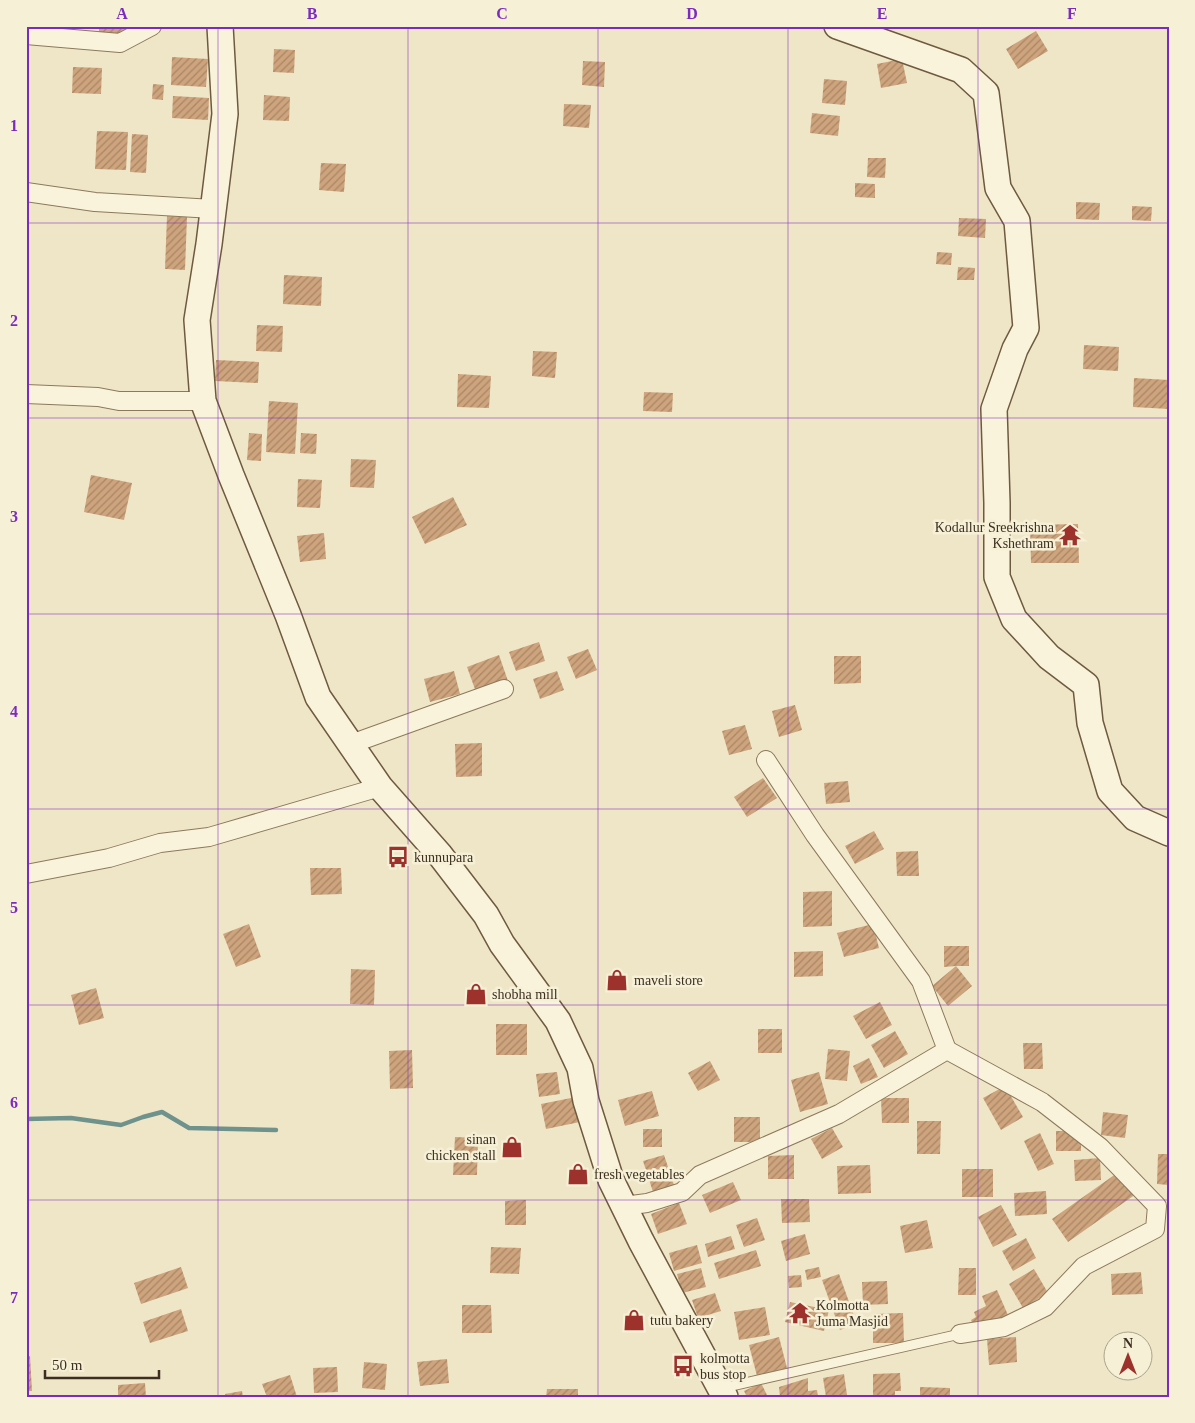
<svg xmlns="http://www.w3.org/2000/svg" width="1195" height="1423" font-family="Georgia,serif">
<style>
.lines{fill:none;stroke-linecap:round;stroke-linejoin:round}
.stream{stroke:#6f928c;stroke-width:4.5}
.building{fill:url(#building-hatch)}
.lane-casing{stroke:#8c795c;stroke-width:11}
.street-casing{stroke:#8c795c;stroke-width:20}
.secondary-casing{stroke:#6e5a3f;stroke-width:28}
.lane{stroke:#faf3db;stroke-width:9}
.street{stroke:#faf3db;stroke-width:18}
.secondary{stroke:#faf3db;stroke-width:25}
.grid{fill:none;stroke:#7b2cbf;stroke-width:1;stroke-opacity:0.55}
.labels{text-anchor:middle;stroke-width:5;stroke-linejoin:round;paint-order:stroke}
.poi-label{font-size:14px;fill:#3c2f20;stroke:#f6f0d7;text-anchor:start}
.neatline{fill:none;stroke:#7b2cbf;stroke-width:2}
.grid-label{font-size:16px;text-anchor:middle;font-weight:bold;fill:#7b2cbf}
</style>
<defs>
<pattern id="building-hatch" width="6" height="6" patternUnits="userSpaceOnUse" patternTransform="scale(1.25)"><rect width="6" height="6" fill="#cea47d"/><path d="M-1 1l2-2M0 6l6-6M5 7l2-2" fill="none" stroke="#a88666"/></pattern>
</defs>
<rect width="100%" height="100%" fill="#efe6c8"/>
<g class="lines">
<!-- stream -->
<polyline class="stream" points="26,1119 71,1118 121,1125 143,1117 162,1112 189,1128 276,1130"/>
</g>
<!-- building -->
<g class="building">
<polygon points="99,26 126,26 125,34 99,33"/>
<polygon points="269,26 294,26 294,29 269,28"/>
<polygon points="1036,31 1048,51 1018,69 1006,49"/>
<polygon points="274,49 295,50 294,73 273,72"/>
<polygon points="172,57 208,59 206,87 171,85"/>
<polygon points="902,59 907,83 881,88 877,64"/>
<polygon points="583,61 605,62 604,87 582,85"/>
<polygon points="73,67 102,68 101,94 72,93"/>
<polygon points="824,79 847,81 845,105 822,103"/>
<polygon points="153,84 164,85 163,100 152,99"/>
<polygon points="264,95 290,97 289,121 263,120"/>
<polygon points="173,96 209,98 208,120 172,118"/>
<polygon points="564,104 591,105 589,128 563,126"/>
<polygon points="812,113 840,116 838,136 810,133"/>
<polygon points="97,131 128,132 126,170 95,169"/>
<polygon points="132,134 148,135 146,173 130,172"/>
<polygon points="868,158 886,158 885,178 867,177"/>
<polygon points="321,163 346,164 344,192 319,190"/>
<polygon points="855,183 875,184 875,198 855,197"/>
<polygon points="1076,202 1100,203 1099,220 1076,219"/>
<polygon points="1132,206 1152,207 1151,221 1132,220"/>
<polygon points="167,216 187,217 185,270 165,269"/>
<polygon points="959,218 986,219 985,238 958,236"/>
<polygon points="937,252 952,253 951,265 936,264"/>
<polygon points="958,267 975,268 974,280 957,280"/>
<polygon points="284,275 322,277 321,306 283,304"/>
<polygon points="257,325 283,326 282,352 256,351"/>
<polygon points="1084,345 1119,347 1118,371 1083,369"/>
<polygon points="533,351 557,352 555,378 532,376"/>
<polygon points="216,360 259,362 258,383 215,381"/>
<polygon points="458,374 491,376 489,408 457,407"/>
<polygon points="1134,378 1169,380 1169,409 1133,407"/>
<polygon points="644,392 673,393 672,412 643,411"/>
<polygon points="269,401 298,403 295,454 266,452"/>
<polygon points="249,433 262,434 261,461 247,460"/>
<polygon points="301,433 317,434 316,454 300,453"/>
<polygon points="351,459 376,460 374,488 350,487"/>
<polygon points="91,475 132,483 124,520 84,512"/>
<polygon points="298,479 322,480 320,508 297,507"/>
<polygon points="453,497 467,525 425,544 412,517"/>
<polygon points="1078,524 1079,563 1031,563 1030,525"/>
<polygon points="324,533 326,559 300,562 297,536"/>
<polygon points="539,642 545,661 516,671 509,652"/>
<polygon points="588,649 597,670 576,679 567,657"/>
<polygon points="499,655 508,681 476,692 467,667"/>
<polygon points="834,656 861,656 861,683 834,684"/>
<polygon points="454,671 460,694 430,702 424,679"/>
<polygon points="557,671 564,690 540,699 533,679"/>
<polygon points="795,705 802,730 779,737 772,711"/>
<polygon points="745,725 752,749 729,755 722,731"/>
<polygon points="482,743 482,776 456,777 455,744"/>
<polygon points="763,778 777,798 747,817 734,797"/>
<polygon points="848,781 850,802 826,804 824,783"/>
<polygon points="874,831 884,849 855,864 845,846"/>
<polygon points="918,851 919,876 897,876 896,852"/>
<polygon points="310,868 341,868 342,894 311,895"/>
<polygon points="832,891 832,926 803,927 803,892"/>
<polygon points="249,924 261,957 236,967 223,934"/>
<polygon points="873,924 879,948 844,957 837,933"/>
<polygon points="944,946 969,946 969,966 956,966 972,986 948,1006 932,986 956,966 944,967"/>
<polygon points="823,951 823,976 794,977 794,952"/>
<polygon points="351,969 375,970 374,1005 350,1004"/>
<polygon points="96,988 104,1018 79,1025 71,995"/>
<polygon points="880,1002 892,1025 866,1039 853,1016"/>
<rect x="496" y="1024" width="31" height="31"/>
<rect x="758" y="1029" width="24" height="24"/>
<polygon points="895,1031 908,1054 884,1068 871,1045"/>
<polygon points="1023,1043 1042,1043 1043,1069 1024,1069"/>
<polygon points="828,1049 850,1051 847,1081 825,1079"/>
<polygon points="412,1050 413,1088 390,1089 389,1051"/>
<polygon points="869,1058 878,1077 861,1084 853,1066"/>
<polygon points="710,1061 720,1080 698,1091 688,1073"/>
<polygon points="557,1072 560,1094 539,1097 536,1074"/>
<polygon points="819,1072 828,1104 800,1112 791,1080"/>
<polygon points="1005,1086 1023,1117 1001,1130 983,1098"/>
<polygon points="652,1091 659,1116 625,1126 618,1100"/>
<polygon points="576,1097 580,1122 546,1129 541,1104"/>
<polygon points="881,1098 909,1098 909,1123 882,1123"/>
<polygon points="1103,1112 1128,1115 1125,1138 1101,1135"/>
<rect x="734" y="1117" width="26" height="25"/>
<polygon points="917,1121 941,1121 940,1154 917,1154"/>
<polygon points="832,1128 843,1147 822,1159 811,1139"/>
<rect x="643" y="1129" width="19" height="18"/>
<rect x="1056" y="1131" width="25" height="20"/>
<polygon points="1040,1133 1054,1164 1038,1171 1024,1141"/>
<polygon points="455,1137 478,1138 477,1175 453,1175"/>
<polygon points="1158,1154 1169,1154 1169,1185 1157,1184"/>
<polygon points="664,1155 675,1188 654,1195 643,1161"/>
<polygon points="794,1155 794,1179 768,1179 768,1156"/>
<polygon points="1100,1158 1101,1180 1075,1181 1074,1160"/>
<polygon points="870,1165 871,1193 838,1194 837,1166"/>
<rect x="962" y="1169" width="31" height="28"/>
<polygon points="1120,1171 1136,1194 1068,1242 1052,1219"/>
<polygon points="733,1182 741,1200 710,1213 702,1195"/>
<polygon points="1046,1191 1047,1214 1015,1216 1014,1193"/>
<polygon points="781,1199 809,1199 810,1222 782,1223"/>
<polygon points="526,1200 526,1225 505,1225 505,1201"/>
<polygon points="679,1203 687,1224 658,1234 651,1214"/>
<polygon points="1001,1205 1017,1235 993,1247 978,1217"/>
<polygon points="757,1218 765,1240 744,1247 736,1225"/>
<polygon points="927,1220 933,1248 905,1253 900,1226"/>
<polygon points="805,1234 810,1254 786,1261 781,1241"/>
<polygon points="731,1236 735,1249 708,1257 705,1244"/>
<polygon points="1026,1238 1036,1258 1013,1271 1002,1251"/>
<polygon points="697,1245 702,1263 674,1271 669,1253"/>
<polygon points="491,1247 521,1248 519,1274 490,1273"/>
<polygon points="756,1250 761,1266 719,1279 714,1263"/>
<polygon points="181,1267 188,1288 141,1304 134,1283"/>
<polygon points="819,1267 821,1277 807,1280 805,1270"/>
<polygon points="701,1268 706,1287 682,1293 677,1274"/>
<polygon points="959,1268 976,1268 976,1295 958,1295"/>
<polygon points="1034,1269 1048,1293 1023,1308 1009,1284"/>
<polygon points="1141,1272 1143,1294 1112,1295 1111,1274"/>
<polygon points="839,1274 857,1324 840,1330 822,1280"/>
<polygon points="801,1275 802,1287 789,1288 788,1276"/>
<polygon points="887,1281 888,1304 863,1305 862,1282"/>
<polygon points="997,1290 1008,1315 975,1330 971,1320 976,1317 974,1312 986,1306 982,1296"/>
<polygon points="715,1293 721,1311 698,1318 692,1300"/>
<polygon points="790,1302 829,1310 824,1331 785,1322"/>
<polygon points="462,1305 491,1305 492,1333 462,1333"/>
<polygon points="765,1307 770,1335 739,1340 734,1312"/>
<polygon points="181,1309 188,1331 150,1343 143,1322"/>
<polygon points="903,1313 904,1343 873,1343 873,1314"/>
<polygon points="779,1337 787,1368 757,1376 749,1345"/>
<polygon points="1016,1337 1017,1362 989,1365 987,1339"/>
<polygon points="26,1356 30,1356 32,1391 26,1391"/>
<polygon points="447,1359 449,1383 420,1386 417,1362"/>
<polygon points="364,1362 387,1364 385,1390 362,1388"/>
<polygon points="337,1367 338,1392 314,1393 313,1368"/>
<polygon points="900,1373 901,1391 895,1391 895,1397 873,1397 873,1374"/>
<polygon points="844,1374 847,1395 826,1397 823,1378"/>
<polygon points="290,1375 297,1397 267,1397 262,1384"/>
<polygon points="808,1378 808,1391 817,1390 818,1397 780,1397 779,1387"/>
<polygon points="145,1383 146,1397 118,1397 118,1385"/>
<polygon points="761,1383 768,1397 747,1397 744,1391"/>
<polygon points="920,1387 950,1388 950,1397 920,1397"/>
<polygon points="547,1389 578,1389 578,1397 546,1397"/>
<polygon points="242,1391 243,1397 226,1397 225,1394"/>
</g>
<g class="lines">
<!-- lane casing -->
<g class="lane-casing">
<polyline id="lane" points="723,1388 960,1334"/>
</g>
<!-- street casing -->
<g class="street-casing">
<g id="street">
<polyline points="26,35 120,43 152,26"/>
<polyline points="26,192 95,202 213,209"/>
<polyline points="26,394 98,397 119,401 203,401"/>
<polyline points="351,744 504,689"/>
<polyline points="766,760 815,835 921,981 947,1050"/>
<polyline points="26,874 109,858 160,843 209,837 380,787"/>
<polyline points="624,1206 647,1203 682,1192 700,1175 839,1114 947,1050 1042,1102 1100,1147 1157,1206 1155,1229 1084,1266 1045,1307 1004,1327 960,1334"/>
</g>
</g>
<!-- secondary casing -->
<g class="secondary-casing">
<g id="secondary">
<polyline points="220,26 225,114 209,244 197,320 203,401 231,475 288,615 318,697 380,787 440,855 486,915 502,944 558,1021 580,1068 586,1101 611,1180 641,1241 725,1397"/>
<polyline points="837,26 961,70 986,93 998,188 1017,221 1026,328 1015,349 994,409 997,503 997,577 1014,619 1049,657 1086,685 1090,723 1110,791 1135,818 1169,833"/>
</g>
</g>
<!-- lane -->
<use href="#lane" class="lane"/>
<!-- street -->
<use href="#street" class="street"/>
<!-- secondary -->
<use href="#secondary" class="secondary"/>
</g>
<!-- grid -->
<path class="grid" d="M218 26V1397M408 26V1397M598 26V1397M788 26V1397M978 26V1397M26 223H1169M26 418H1169M26 614H1169M26 809H1169M26 1005H1169M26 1200H1169"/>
<!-- icons -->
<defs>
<g id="temple-bare" transform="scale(1.725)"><path d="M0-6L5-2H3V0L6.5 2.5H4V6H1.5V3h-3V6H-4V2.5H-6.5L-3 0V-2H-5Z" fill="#9c322b" stroke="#f6f0d7" stroke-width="2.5" paint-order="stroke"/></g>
<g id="bus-bare" transform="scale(1.725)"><path d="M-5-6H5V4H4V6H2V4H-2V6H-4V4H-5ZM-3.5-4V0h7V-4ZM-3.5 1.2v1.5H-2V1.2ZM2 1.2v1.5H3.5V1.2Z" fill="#9c322b" stroke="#f6f0d7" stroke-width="2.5" paint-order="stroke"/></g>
<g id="shop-bare" transform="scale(1.725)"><path d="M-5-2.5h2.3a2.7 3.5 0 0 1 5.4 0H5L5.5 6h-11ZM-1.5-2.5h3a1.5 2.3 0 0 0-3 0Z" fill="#9c322b" stroke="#f6f0d7" stroke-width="2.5" paint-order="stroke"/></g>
</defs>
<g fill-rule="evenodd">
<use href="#temple-bare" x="1070" y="535"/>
<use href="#bus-bare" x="398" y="857"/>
<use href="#shop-bare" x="617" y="980"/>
<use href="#shop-bare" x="476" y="994"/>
<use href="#shop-bare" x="512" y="1147"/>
<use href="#shop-bare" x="578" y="1174"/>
<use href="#temple-bare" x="800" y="1313"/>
<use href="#shop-bare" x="634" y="1320"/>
<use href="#bus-bare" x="683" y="1366"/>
</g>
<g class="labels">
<!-- poi labels -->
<g class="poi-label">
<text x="1054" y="532" text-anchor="end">Kodallur Sreekrishna<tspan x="1054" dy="16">Kshethram</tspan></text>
<text x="414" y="862">kunnupara</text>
<text x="634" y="985">maveli store</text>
<text x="492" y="999">shobha mill</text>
<text x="496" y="1144" text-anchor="end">sinan<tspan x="496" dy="16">chicken stall</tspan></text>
<text x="594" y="1179">fresh vegetables</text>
<text x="816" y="1310">Kolmotta<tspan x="816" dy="16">Juma Masjid</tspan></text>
<text x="650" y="1325">tutu bakery</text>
<text x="700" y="1363">kolmotta<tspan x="700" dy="16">bus stop</tspan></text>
</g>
</g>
<!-- border -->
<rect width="1195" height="1423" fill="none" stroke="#f6f0d7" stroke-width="55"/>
<!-- north arrow -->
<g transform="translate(1128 1356)"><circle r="24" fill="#f6f0d7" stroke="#aca38e"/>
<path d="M0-4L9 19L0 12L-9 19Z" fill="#9c322b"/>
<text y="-8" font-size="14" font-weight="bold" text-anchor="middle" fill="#3c2f20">N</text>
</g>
<!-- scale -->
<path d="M45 1370v8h114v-8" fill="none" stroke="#3c2f20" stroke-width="2.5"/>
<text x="52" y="1370" font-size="15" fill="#3c2f20" stroke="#f6f0d7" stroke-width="4" paint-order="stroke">50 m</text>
<rect x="28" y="28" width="1140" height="1368" class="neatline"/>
<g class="grid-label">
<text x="122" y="19">A</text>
<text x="312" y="19">B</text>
<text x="502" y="19">C</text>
<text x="692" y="19">D</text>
<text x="882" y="19">E</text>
<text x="1072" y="19">F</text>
<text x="14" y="131">1</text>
<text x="14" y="326">2</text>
<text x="14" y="522">3</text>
<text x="14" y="717">4</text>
<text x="14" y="913">5</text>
<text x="14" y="1108">6</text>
<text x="14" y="1303">7</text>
</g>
</svg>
